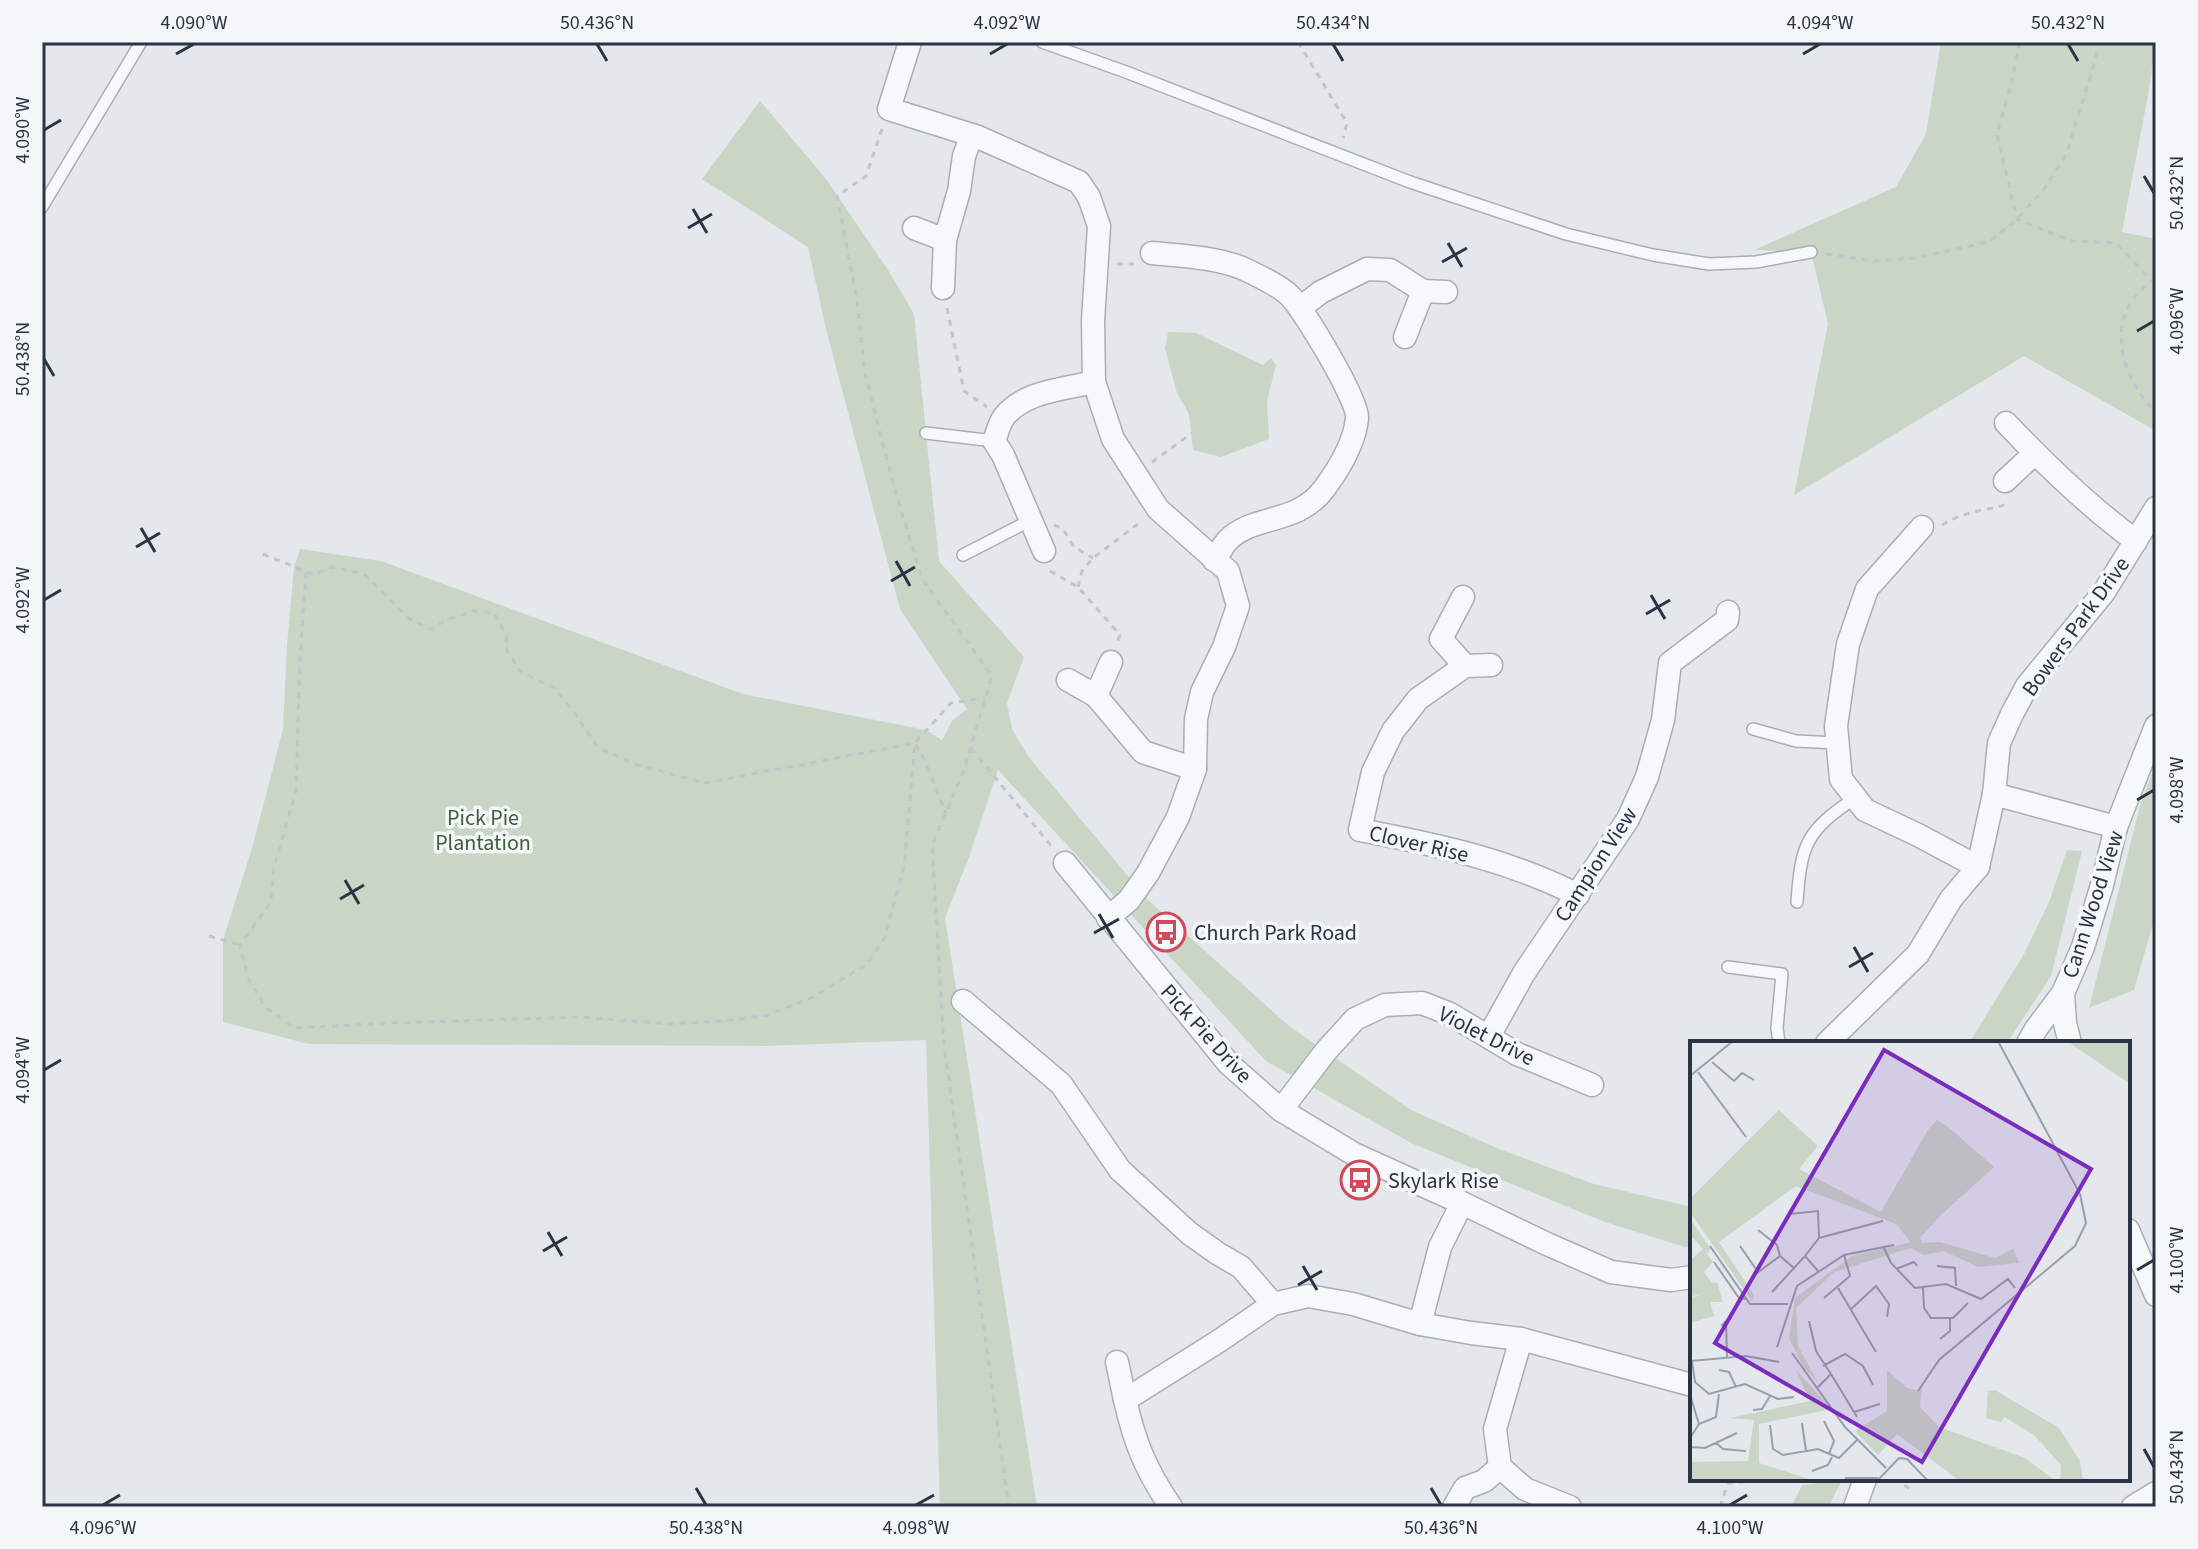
<svg xmlns="http://www.w3.org/2000/svg" width="2198" height="1549" font-family="'Source Sans 3',sans-serif">
<style>
.green{fill:#c9d6c5}
.lines{fill:none;stroke-linecap:round;stroke-linejoin:round}
.service-casing{stroke:#a9aeb7;stroke-width:14}
.minor-casing{stroke:#a9aeb7;stroke-width:25}
.path{stroke:#c2c5cb;stroke-width:3;stroke-dasharray:6 6;stroke-linecap:butt}
.service{stroke:#f7f8fa;stroke-width:11}
.minor{stroke:#f7f8fa;stroke-width:22}
.ticks{fill:none;stroke:#2b3445;stroke-width:3}
.labels{text-anchor:middle;stroke-width:7;stroke-linejoin:round;paint-order:stroke}
.street-label{font-size:22px;fill:#2b3445;stroke:#f4f6f9}
.park-label{font-size:22px;fill:#3f6138;stroke:#f4f6f9}
.poi-label{font-size:22px;fill:#2b3445;stroke:#f4f6f9;text-anchor:start}
.inset-road{fill:none;stroke:#9a9fa9;stroke-width:2}
.view{fill:#7b2cbf;fill-opacity:0.15;stroke:#7b2cbf;stroke-width:4}
.inset-edge{fill:none;stroke:#2b3445;stroke-width:4}
.neatline{fill:none;stroke:#2b3445;stroke-width:3}
.ticks-label{font-size:20px;text-anchor:middle;fill:#2b3445}
</style>
<rect width="100%" height="100%" fill="#e4e7ec"/>
<!-- green -->
<g class="green">
<polygon points="1941,42 2156,42 2148,95 2122,232 2156,239 2156,431 2024,356 1794,495 1828,324 1811,252 1754,250 1896,187 1926,134"/>
<polygon points="760,101 826,179 888,270 914,314 939,561 1024,657 1007,703 1012,729 1028,756 1148,900 1289,1026 1411,1110 1499,1149 1594,1184 1692,1207 1692,1246 1685,1247 1605,1222 1411,1143 1266,1061 998,770 969,857 945,918 1037,1507 940,1507 926,1040 765,1046 309,1044 223,1022 223,940 253,845 283,729 287,646 294,567 300,549 381,561 743,694 926,730 942,740 952,721 967,709 900,609 826,329 808,247 702,179"/>
<polygon points="1168,332 1196,333 1263,365 1271,358 1276,365 1267,401 1269,439 1221,457 1193,450 1189,414 1177,393 1165,348"/>
<polygon points="2156,764 2156,913 2134,990 2089,1008 2141,802"/>
<polygon points="2067,850 2082,851 2051,976 2007,1043 1969,1043 2024,954 2049,902"/>
<polygon points="1842,1480 1828,1507 1791,1507 1802,1485"/>
</g>
<g class="lines">
<!-- service casing -->
<g class="service-casing">
<g id="service">
<polyline points="1042,42 1126,72 1410,182 1566,234 1653,255 1709,264 1756,262 1811,252"/>
<polyline points="42,207 141,42"/>
<polyline points="926,433 994,441"/>
<polyline points="963,555 1031,520"/>
<polyline points="1753,729 1796,741 1837,743"/>
<path d="M1797 902C1801 844 1806 831 1855 798"/>
<polyline points="1728,967 1782,974 1777,1028 1779,1043"/>
</g>
</g>
<!-- minor casing -->
<g class="minor-casing">
<g id="minor">
<polyline points="910,42 889,109 978,137 1079,182 1089,197 1099,226 1093,321 1094,382 1113,439 1158,509 1228,571 1238,606 1224,647 1202,692 1196,719 1195,769 1178,817 1148,873 1129,900 1108,918"/>
<polyline points="914,228 945,240"/>
<path d="M1152 253C1182 256 1214 257 1242 268 1255 274 1280 286 1290 296 1304 310 1359 401 1357 418 1355 442 1338 470 1324 489 1297 525 1254 514 1228 540 1223 545 1219 554 1214 560"/>
<polyline points="943,288 945,240 959,191 964,156 972,135"/>
<polyline points="1300,308 1321,292 1367,269 1390,270 1423,291 1446,292"/>
<polyline points="1405,337 1423,291"/>
<path d="M2006 423C2046 465 2089 507 2136 541"/>
<polyline points="2005,481 2035,453"/>
<polyline points="1922,527 1867,589 1848,644 1836,726 1841,779 1865,810 1918,835 1978,867"/>
<path d="M1044 551 1003 455 994 441C997 434 999 423 1004 417 1024 391 1065 389 1094 382"/>
<polyline points="1463,597 1441,639 1465,666"/>
<polyline points="1111,662 1096,696 1143,752 1195,769"/>
<path d="M1491 665 1465 666 1418 699 1393 731 1373 772 1360 830C1438 845 1506 859 1578 895"/>
<polyline points="1068,680 1096,696"/>
<polyline points="1994,794 1999,743 2012,714 2027,686 2104,592 2156,508"/>
<polyline points="1065,863 1229,1064 1281,1110 1354,1154 1462,1203 1547,1244 1611,1272 1671,1280 1692,1277"/>
<polyline points="2063,993 2065,1023 2070,1043"/>
<polyline points="963,1001 1061,1084 1120,1170 1189,1233 1217,1253 1241,1267 1273,1304"/>
<polyline points="1489,1036 1524,973 1628,819 1647,777 1663,720 1670,663 1727,620 1728,612"/>
<polyline points="1827,1043 1918,954 1951,899 1978,867 1994,794 2116,827"/>
<polyline points="2028,1043 2036,1029 2063,993 2083,947 2102,885 2116,827 2156,726"/>
<polyline points="1281,1110 1326,1051 1355,1019 1385,1005 1422,1003 1450,1014 1517,1054 1592,1085"/>
<polyline points="1462,1203 1440,1247 1420,1324 1471,1333 1521,1339 1692,1385"/>
<polyline points="2128,1230 2156,1295"/>
<polyline points="1521,1339 1495,1429 1500,1467 1525,1489 1570,1507"/>
<polyline points="1117,1362 1125,1400"/>
<path d="M1171 1507C1146 1470 1135 1444 1125 1400L1219 1341 1273 1304 1308 1296 1353 1304 1420 1324"/>
<polyline points="1454,1507 1465,1488 1484,1481 1500,1467"/>
<polyline points="1855,1507 1865,1479"/>
<polyline points="2133,1507 2156,1493"/>
</g>
</g>
<!-- path -->
<g class="path">
<polyline points="1298,42 1347,123 1343,138"/>
<polyline points="2020,42 2012,80 1997,134 2017,219 2072,241 2116,243 2152,281"/>
<polyline points="882,129 866,176 837,196 857,300 865,374 894,487 922,579 992,676 964,770 932,845 944,1046 1009,1507"/>
<polyline points="1826,254 1874,261 1915,258 1989,242 2017,219 2044,189 2066,155 2096,58 2098,42"/>
<polyline points="1117,264 1134,264"/>
<path d="M2156 279C2102 310 2118 376 2156 412"/>
<polyline points="947,308 964,391 987,407"/>
<polyline points="1152,462 1192,433"/>
<polyline points="1054,525 1063,529 1074,547 1093,558"/>
<path d="M1942 525C1953 518 1965 514 1978 511 1989 508 2001 509 2009 501"/>
<polyline points="263,554 314,575 332,567 364,574 410,619 431,629 446,620 474,611 494,613 506,634 507,650 520,671 554,688 574,712 598,748 637,765 705,783 915,743 951,703 985,698"/>
<polyline points="1050,571 1078,587 1120,635 1117,643"/>
<polyline points="306,572 300,658 296,791 274,867 271,902 240,945 248,978 265,1007 294,1028 392,1023 581,1017 667,1024 724,1021 768,1015 813,997 867,964 884,939 904,867 915,743 924,759 946,813"/>
<polyline points="1078,587 1082,571 1093,558 1143,520"/>
<polyline points="971,748 1052,847"/>
<polyline points="209,936 240,945"/>
<polyline points="1894,1479 1914,1491"/>
<polyline points="1720,1507 1728,1483 1782,1479"/>
</g>
<!-- service -->
<use href="#service" class="service"/>
<!-- minor -->
<use href="#minor" class="minor"/>
</g>
<!-- ticks -->
<path class="ticks" d="M597 44 607 61M1333 44 1343 61M2068 44 2078 61M176 54 194 44M990 54 1007 44M1803 54 1820 44M44 130 61 120M2144 176 2154 193M693 209 707 233M688 228 712 214M1448 243 1462 267M1442 262 1467 248M2137 331 2154 321M44 359 54 376M141 528 155 552M136 547 160 533M896 561 910 586M891 581 915 567M1651 595 1665 619M44 600 61 590M1646 614 1670 600M2137 800 2154 790M345 880 359 904M340 899 364 885M1099 914 1113 938M1094 933 1119 919M1854 947 1868 972M1849 967 1873 953M44 1070 61 1060M548 1232 562 1256M543 1251 567 1237M1303 1266 1317 1290M2137 1270 2154 1260M1298 1285 1322 1271M2144 1449 2154 1467M696 1488 706 1505M1431 1488 1441 1505M103 1505 120 1495M916 1505 934 1495M1730 1505 1747 1495"/>
<!-- icons -->
<defs>
<g id="bus-ring" transform="scale(2)"><circle r="9.5" fill="#f4f6f9" stroke="#d1495b" stroke-width="1.5"/><path d="M-5-6H5V4H4V6H2V4H-2V6H-4V4H-5ZM-3.5-4V0h7V-4ZM-3.5 1.2v1.5H-2V1.2ZM2 1.2v1.5H3.5V1.2Z" fill="#d1495b"/></g>
</defs>
<g fill-rule="evenodd">
<use href="#bus-ring" x="1166" y="932"/>
<use href="#bus-ring" x="1360" y="1180"/>
</g>
<g class="labels">
<!-- street labels -->
<g class="street-label">
<text transform="translate(2075 626) rotate(-54)" y="8">Bowers Park Drive</text>
<text transform="translate(1419 843) rotate(13)" y="8">Clover Rise</text>
<text transform="translate(1595 864) rotate(-57)" y="8">Campion View</text>
<text transform="translate(2092 904) rotate(-72)" y="8">Cann Wood View</text>
<text transform="translate(1207 1033) rotate(48)" y="8">Pick Pie Drive</text>
<text transform="translate(1487 1035) rotate(27)" y="8">Violet Drive</text>
</g>
<!-- park labels -->
<g class="park-label">
<text x="483" y="825">Pick Pie<tspan x="483" dy="25">Plantation</tspan></text>
</g>
<!-- poi labels -->
<g class="poi-label">
<text x="1194" y="940">Church Park Road</text>
<text x="1388" y="1188">Skylark Rise</text>
</g>
</g>
<!-- overview -->
<g transform="translate(1690 1041)">
<rect width="440" height="440" fill="#e4e7ec"/>
<path d="M376 0H440V43L380 2ZM89 69 128 105 109 128 191 171 238 89 247 79 258 86 304 126 251 174 230 197 232 202 250 201 305 217 323 208 329 222 288 226 254 210 234 214 221 207 144 231 106 267 108 305 127 340 113 326 99 297 105 257 162 215 221 201 206 183 106 145 29 201 64 254 62 260 0 171V158ZM0 178 21 208 17 213 23 221 14 231 22 242 27 241 33 261H20L24 275 0 282V257L17 251 0 256V219L13 208 0 194ZM106 329 142 368 69 383V422L125 440H0V421L58 420 64 379 40 377 120 360ZM197 329 217 347 228 350 232 343 230 366 249 386 335 417 366 440H270L207 393 188 414 165 390 197 370ZM305 349 369 387 390 420 393 440H370L371 424 344 394 314 376 311 381 296 377 298 350Z" fill="#c9d6c5"/>
<path class="inset-road" d="M22 21 44 40 52 32 64 39M8 31 56 96M0 35 43 0M99 173 128 170 129 197 115 215M68 189 87 204 90 215M129 197 193 180M20 205 60 263H98M50 205 68 231M193 205 201 222 225 247 256 243 291 258 318 238 325 247M24 221 49 257 57 258M247 225 265 227 266 245M206 228 224 221 227 225M63 235 90 215 105 228M148 247 186 311M233 247 234 267 241 277H263L278 262M82 251 115 215 128 230M134 257 160 235 154 214M160 269 186 245 199 263 197 276M119 280 126 310 141 333 128 346M36 288 32 284 36 280 37 316M250 298 260 290V278M87 306 107 245 154 214 204 204M102 312 155 386 196 427M1 320 56 315 89 321M2 320 5 341 19 353 55 343 88 358 104 356M133 325 155 313 173 325 183 344M29 329 39 331 46 346M141 333 167 376M228 350 249 319 385 205 396 182 390 153 308 0M1 357 9 383M63 369 72 368 80 355M164 371 190 363M134 380 144 400 139 413M112 382 116 410M80 384 83 408 93 414 128 408 149 417 167 399M0 397 9 383 26 376 29 353M26 402 33 408 56 410M0 406 15 407 47 392M122 430 138 424 142 416M155 437H188M187 440 209 417 217 418 238 440"/>
<path class="view" d="M194 9 401 128 232 421 25 302Z"/>
<rect width="440" height="440" class="inset-edge"/>
</g>
<!-- border -->
<rect width="2198" height="1549" fill="none" stroke="#f4f6f9" stroke-width="88"/>
<rect x="44" y="44" width="2110" height="1461" class="neatline"/>
<g class="ticks-label">
<text x="194" y="29">4.090°W</text>
<text x="597" y="29">50.436°N</text>
<text x="1007" y="29">4.092°W</text>
<text x="1333" y="29">50.434°N</text>
<text x="1820" y="29">4.094°W</text>
<text x="2068" y="29">50.432°N</text>
<text transform="translate(22 130) rotate(-90)" y="7">4.090°W</text>
<text transform="translate(2176 193) rotate(-90)" y="7">50.432°N</text>
<text transform="translate(2176 321) rotate(-90)" y="7">4.096°W</text>
<text transform="translate(22 359) rotate(-90)" y="7">50.438°N</text>
<text transform="translate(22 600) rotate(-90)" y="7">4.092°W</text>
<text transform="translate(2176 790) rotate(-90)" y="7">4.098°W</text>
<text transform="translate(22 1070) rotate(-90)" y="7">4.094°W</text>
<text transform="translate(2176 1260) rotate(-90)" y="7">4.100°W</text>
<text transform="translate(2176 1467) rotate(-90)" y="7">50.434°N</text>
<text x="103" y="1534">4.096°W</text>
<text x="706" y="1534">50.438°N</text>
<text x="916" y="1534">4.098°W</text>
<text x="1441" y="1534">50.436°N</text>
<text x="1730" y="1534">4.100°W</text>
</g>
</svg>
